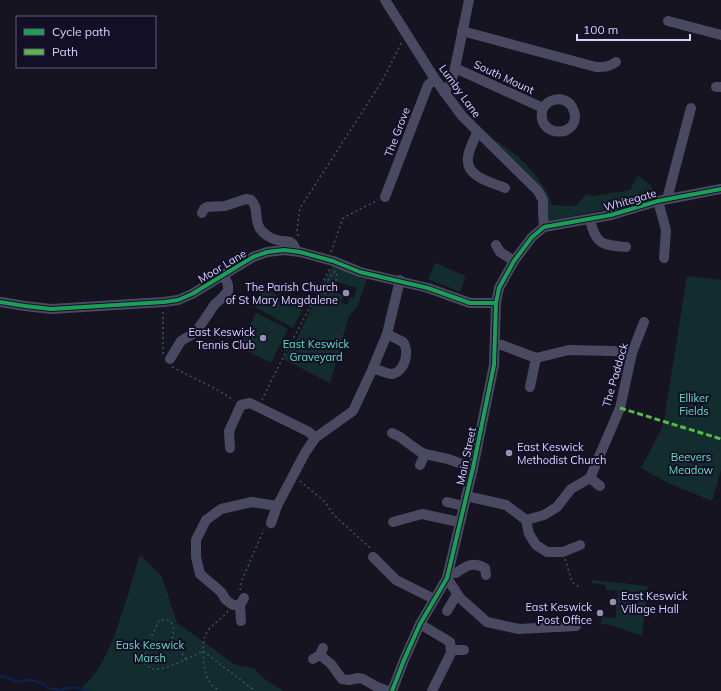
<svg xmlns="http://www.w3.org/2000/svg" width="721" height="691" font-family="Mulish,sans-serif">
<style>
.green{fill:#132c2d;fill-rule:evenodd}
.lines{fill:none;stroke-linecap:round;stroke-linejoin:round}
.stream{stroke:#0d2144;stroke-width:2.5}
.path{stroke:#44505f;stroke-width:1.5;stroke-dasharray:2 3;stroke-linecap:butt}
.minor{stroke:#4a4962;stroke-width:10}
.quiet{stroke:#58b947;stroke-width:3;stroke-dasharray:6 3;stroke-linecap:butt}
.cycleway-casing{stroke:#130f26;stroke-width:6}
.cycleway{stroke:#1a9f57;stroke-width:4}
.poi-dot{fill:#9591b1;stroke:#130f26;stroke-width:1.5}
.labels{text-anchor:middle;stroke-width:4;stroke-linejoin:round;paint-order:stroke}
.street-label{font-size:11px;fill:#d9d4ff;stroke:#130f26}
.poi-label{font-size:11px;fill:#d9d4ff;stroke:#130f26;text-anchor:end}
.park-label{font-size:11px;fill:#5fe0c0;stroke:#130f26}
</style>
<rect width="100%" height="100%" fill="#161421"/>
<!-- green -->
<g class="green">
<path d="M485 133C496 141 508 148 518 157 530 167 549 190 552 205L576 206 586 194 593 196 630 190 638 175 651 186 657 199 549 221 545 196Z"/>
<polygon points="435,263 466,276 460,292 428,279"/>
<path d="M332 266 367 278 358 305 349 316 330 383 283 359 296 340ZM332 280 357 288 354 298 350 297 347 305 341 303 344 295 329 290Z"/>
<polygon points="687,276 721,280 721,470 712,501 668,483 641,468 663,426"/>
<polygon points="263,288 303,309 293,328 253,306"/>
<polygon points="256,313 288,329 271,363 239,347"/>
<path d="M140 555 162 577 177 623 236 665 254 668C261 679 273 684 284 691H83L80 689C112 667 128 590 140 555Z"/>
<polygon points="592,580 648,586 642,636 610,625 601,624 602,617 615,618 618,591 606,590 606,585 591,583"/>
</g>
<g class="lines">
<!-- stream -->
<polyline class="stream" points="0,676 5,677 18,682 30,680 42,683 48,688 60,690 73,687 89,691"/>
<!-- path -->
<g class="path">
<polyline points="298,236 297,230 300,208 381,83 402,42"/>
<polyline points="331,252 343,218 378,200"/>
<polyline points="335,271 329,278 324,293 332,300 340,303"/>
<polyline points="336,281 337,271"/>
<polyline points="163,354 163,310"/>
<polyline points="172,367 214,388 234,400"/>
<path d="M262 400C283 355 308 313 330 268"/>
<polyline points="300,481 324,501 334,515 370,548"/>
<polyline points="565,559 572,582 579,587"/>
<polyline points="240,590 242,580 264,529"/>
<path d="M228 611C215 627 203 625 203 651L255 691"/>
<path d="M186 659 172 640 174 629 171 622 165 619 159 621C153 634 143 650 145 664 147 665 148 667 150 668 161 674 192 656 203 651 204 667 204 682 220 691"/>
</g>
<!-- minor -->
<g class="minor">
<polyline points="385,0 435,79 462,116 538,191 543,200 543,212 544,227"/>
<polyline points="668,21 721,35"/>
<path d="M462 31 596 67C604 67 610 67 616 62"/>
<path d="M455 68 543 108C534 136 576 140 575 115 574 111 573 107 570 104 561 96 549 99 543 108"/>
<polyline points="716,87 721,87"/>
<polyline points="444,92 451,83 455,68 469,0"/>
<path d="M477 133C474 140 469 149 468 157 465 177 491 182 505 188"/>
<polyline points="385,197 428,85 435,79"/>
<polyline points="667,199 691,108"/>
<polyline points="658,201 666,230 664,258"/>
<path d="M202 213 204 209 207 207 225 206 246 199 251 200C260 208 253 221 261 230 264 234 271 239 277 240 287 243 293 238 296 251"/>
<path d="M590 220C596 245 602 245 626 247"/>
<polyline points="496,245 500,252 514,261"/>
<polyline points="0,302 25,306 51,309 164,302 178,300 192,294 253,257 267,252 284,250 300,252 333,261 360,272 428,288 470,303 496,303"/>
<polyline points="495,345 502,345 536,358 569,350 613,351 632,353"/>
<polyline points="170,359 181,341 196,332 215,304 222,298 228,291 228,285 224,275"/>
<path d="M373 368C379 370 386 374 392 374 405 372 410 351 403 342L387 334"/>
<polyline points="530,387 536,358"/>
<polyline points="392,433 400,437 419,451 425,454 448,459 473,468"/>
<polyline points="230,448 229,431 241,405 250,403 309,432 315,438"/>
<polyline points="420,465 425,454"/>
<polyline points="590,478 600,486"/>
<polyline points="466,496 506,505 526,520 544,515 557,507 571,489 590,478 620,408 632,353 644,322"/>
<polyline points="447,502 464,506"/>
<polyline points="526,520 529,534 536,545 547,552 563,552 580,545"/>
<polyline points="393,522 422,514 459,522"/>
<polyline points="271,523 277,506 305,453 315,438 353,411 373,368 387,334 400,280"/>
<polyline points="373,557 396,580 434,599"/>
<path d="M448 573H456C466 566 473 561 485 568L486 575"/>
<polyline points="447,578 460,598 487,622 519,629 576,626"/>
<polyline points="240,605 233,605 226,600 221,592 200,574 196,557 196,540 206,520 221,509 252,502 277,506"/>
<polyline points="447,611 457,594"/>
<polyline points="241,621 240,605 244,598"/>
<polyline points="420,624 450,642 451,653 432,691"/>
<polyline points="451,650 464,650"/>
<polyline points="320,655 331,664 342,679 349,680 358,678 363,679 377,687 388,691"/>
<polyline points="313,659 320,655 323,648"/>
<polyline points="392,691 404,660 420,624 447,578 473,468 494,365 496,303 499,288 514,261 532,237 544,227 611,215 658,201 721,189"/>
</g>
<!-- quiet -->
<polyline class="quiet" points="620,408 721,439"/>
<!-- cycleway casing -->
<g class="cycleway-casing">
<g id="cycleway">
<polyline points="0,302 25,306 51,309 164,302 178,300 192,294 253,257 267,252 284,250 300,252 333,261 360,272 428,288 470,303 496,303"/>
<polyline points="392,691 404,660 420,624 447,578 473,468 494,365 496,303 499,288 514,261 532,237 544,227 611,215 658,201 721,189"/>
</g>
</g>
<!-- cycleway -->
<use href="#cycleway" class="cycleway"/>
</g>
<!-- markers -->
<g class="poi-dot">
<circle cx="346" cy="293" r="4"/>
<circle cx="263" cy="338" r="4"/>
<circle cx="509" cy="453" r="4"/>
<circle cx="613" cy="602" r="4"/>
<circle cx="600" cy="613" r="4"/>
</g>
<g class="labels">
<!-- street labels -->
<g class="street-label">
<text transform="translate(504 77) rotate(25)" y="4">South Mount</text>
<text transform="translate(460 91) rotate(54)" y="4">Lumby Lane</text>
<text transform="translate(397 132) rotate(-69)" y="4">The Grove</text>
<text transform="translate(630 200) rotate(-16)" y="4">Whitegate</text>
<text transform="translate(222 266) rotate(-31)" y="4">Moor Lane</text>
<text transform="translate(615 375) rotate(-74)" y="4">The Paddock</text>
<text transform="translate(466 456) rotate(-78)" y="4">Main Street</text>
</g>
<!-- poi labels -->
<g class="poi-label">
<text x="338" y="291">The Parish Church<tspan x="338" dy="13">of St Mary Magdalene</tspan></text>
<text x="255" y="336">East Keswick<tspan x="255" dy="13">Tennis Club</tspan></text>
<text x="517" y="451" text-anchor="start">East Keswick<tspan x="517" dy="13">Methodist Church</tspan></text>
<text x="621" y="600" text-anchor="start">East Keswick<tspan x="621" dy="13">Village Hall</tspan></text>
<text x="592" y="611">East Keswick<tspan x="592" dy="13">Post Office</tspan></text>
</g>
<!-- park labels -->
<g class="park-label">
<text x="316" y="348">East Keswick<tspan x="316" dy="13">Graveyard</tspan></text>
<text x="694" y="402">Elliker<tspan x="694" dy="13">Fields</tspan></text>
<text x="691" y="461">Beevers<tspan x="691" dy="13">Meadow</tspan></text>
<text x="150" y="649">Eask Keswick<tspan x="150" dy="13">Marsh</tspan></text>
</g>
</g>
<!-- legend -->
<rect x="16" y="16" width="140" height="52" fill="#130f26" stroke="#625e7d"/>
<rect x="24" y="29" width="20" height="6" fill="#1a9f57" stroke="#625e7d"/>
<text x="52" y="36" font-size="12" fill="#d9d4ff">Cycle path</text>
<rect x="24" y="49" width="20" height="6" fill="#58b947" stroke="#625e7d"/>
<text x="52" y="56" font-size="12" fill="#d9d4ff">Path</text>
<!-- scale -->
<path d="M577 34v6h113v-6" fill="none" stroke="#d9d4ff" stroke-width="2"/>
<text x="583" y="34" font-size="12" fill="#d9d4ff" stroke="#130f26" stroke-width="3" paint-order="stroke">100 m</text>
</svg>
